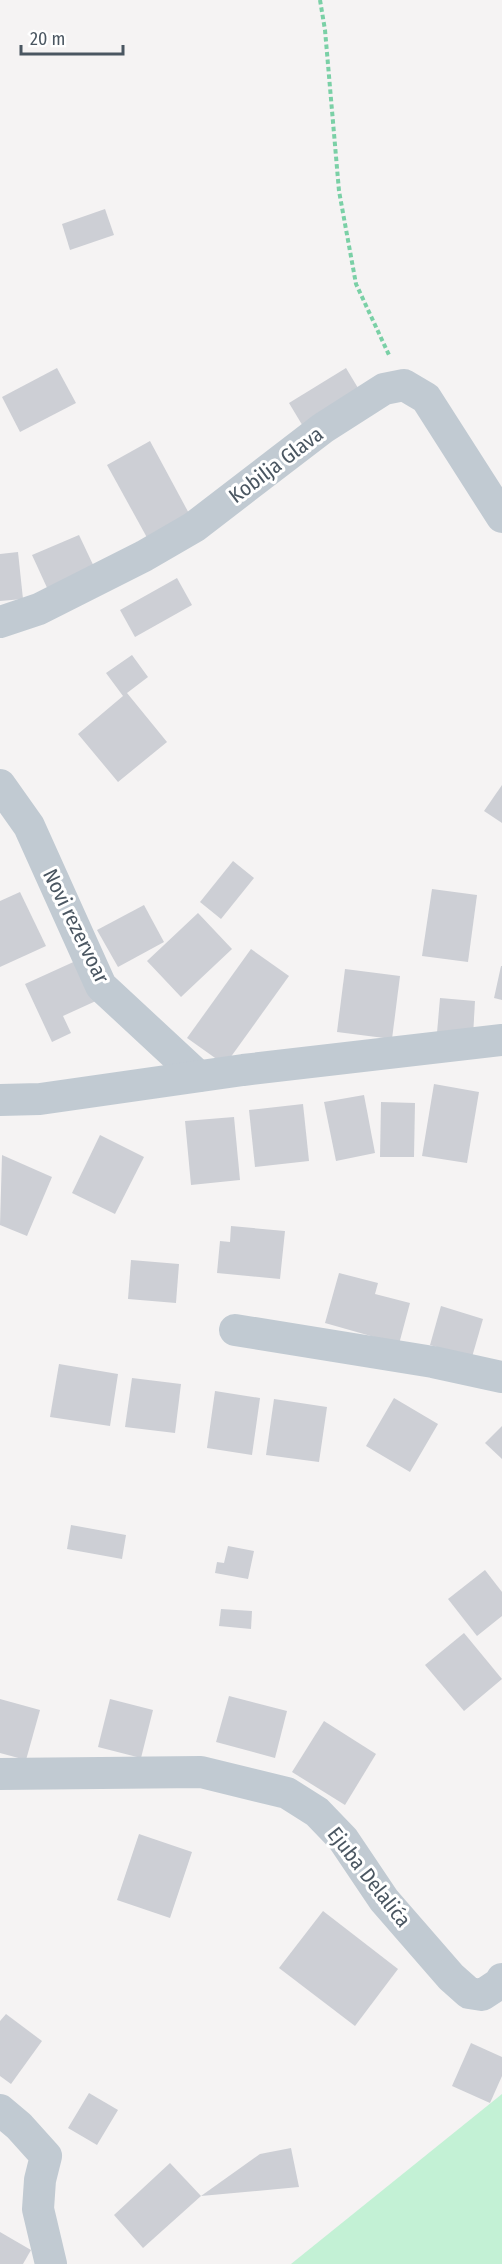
<svg xmlns="http://www.w3.org/2000/svg" width="502" height="2264" font-family="'Fira Sans Condensed',sans-serif">
<style>
.green{fill:#c3f1d5}
.building{fill:#cdcfd5}
.lines{fill:none;stroke-linecap:round;stroke-linejoin:round}
.path{stroke:#7ad0a6;stroke-width:4;stroke-dasharray:4.5 3;stroke-linecap:butt}
.street{stroke:#c1cad2;stroke-width:32}
.labels{text-anchor:middle;stroke-width:6;stroke-linejoin:round;paint-order:stroke}
.street-label{font-size:21px;fill:#4a5661;stroke:#fff}
</style>
<rect width="100%" height="100%" fill="#f5f3f3"/>
<!-- green -->
<polygon class="green" points="502,2094 502,2264 291,2264"/>
<!-- building -->
<g class="building">
<polygon points="105,209 114,235 70,250 62,224"/>
<polygon points="57,368 76,403 20,432 2,397"/>
<polygon points="346,368 361,393 304,428 289,403"/>
<polygon points="150,441 192,519 150,543 107,465"/>
<polygon points="79,535 96,571 49,592 32,555"/>
<polygon points="18,552 23,599 0,601 0,554"/>
<polygon points="177,578 192,605 135,637 120,610"/>
<polygon points="132,655 148,677 127,693 167,742 118,782 78,734 123,696 106,673"/>
<polygon points="502,785 502,823 484,811"/>
<polygon points="233,861 254,878 221,919 200,902"/>
<polygon points="432,889 477,895 468,962 422,956"/>
<polygon points="20,892 46,946 0,967 0,901"/>
<polygon points="144,905 164,942 118,967 97,930"/>
<polygon points="198,913 232,949 181,997 147,961"/>
<polygon points="251,949 289,976 225,1065 187,1038"/>
<polygon points="80,959 98,1000 63,1016 71,1033 52,1042 25,984"/>
<polygon points="501,966 502,966 502,1000 494,998"/>
<polygon points="345,969 400,976 392,1039 337,1032"/>
<polygon points="440,998 475,1001 473,1036 437,1033"/>
<polygon points="434,1084 479,1092 467,1163 422,1156"/>
<polygon points="364,1095 375,1153 336,1161 324,1102"/>
<polygon points="381,1102 415,1103 414,1157 380,1157"/>
<polygon points="303,1104 309,1161 255,1167 249,1110"/>
<polygon points="234,1117 240,1180 191,1185 185,1121"/>
<polygon points="100,1135 144,1157 115,1214 72,1193"/>
<polygon points="2,1155 52,1177 27,1236 0,1225"/>
<polygon points="231,1226 285,1231 280,1279 217,1273 220,1241 230,1242"/>
<polygon points="131,1260 179,1264 176,1303 128,1299"/>
<polygon points="339,1273 378,1283 375,1294 410,1303 399,1344 325,1323"/>
<polygon points="441,1306 483,1319 472,1357 430,1345"/>
<polygon points="59,1364 118,1374 110,1426 50,1417"/>
<polygon points="132,1378 181,1384 175,1433 125,1427"/>
<polygon points="215,1391 260,1398 252,1455 207,1448"/>
<polygon points="394,1398 438,1424 410,1472 366,1446"/>
<polygon points="274,1399 327,1407 319,1462 266,1455"/>
<polygon points="502,1426 502,1459 485,1443"/>
<polygon points="71,1525 126,1535 122,1559 67,1549"/>
<polygon points="228,1546 254,1551 248,1579 215,1573 217,1562 224,1563"/>
<polygon points="485,1570 502,1592 502,1616 477,1636 448,1599"/>
<polygon points="221,1609 252,1611 251,1629 219,1626"/>
<polygon points="464,1633 502,1679 464,1711 425,1665"/>
<polygon points="229,1696 287,1711 275,1758 216,1742"/>
<polygon points="0,1699 40,1710 26,1760 0,1753"/>
<polygon points="110,1699 153,1710 141,1758 98,1747"/>
<polygon points="324,1721 376,1754 345,1805 292,1772"/>
<polygon points="139,1834 192,1852 170,1918 117,1900"/>
<polygon points="323,1911 398,1969 355,2026 279,1968"/>
<polygon points="6,2014 42,2041 11,2084 0,2076 0,2021"/>
<polygon points="471,2043 502,2057 502,2076 490,2103 452,2086"/>
<polygon points="89,2093 118,2110 97,2145 68,2128"/>
<polygon points="291,2148 299,2187 201,2196 260,2154"/>
<polygon points="170,2163 201,2196 143,2248 114,2215"/>
<polygon points="0,2232 31,2250 23,2264 0,2264"/>
</g>
<g class="lines">
<!-- path -->
<polyline class="path" points="320,0 325,30 339,191 356,284 389,355"/>
<!-- street -->
<g class="street">
<polyline points="0,622 39,609 144,556 194,527 323,428 384,389 404,385 426,398 502,517"/>
<polyline points="0,785 29,826 101,986 198,1076"/>
<polyline points="0,1100 40,1099 243,1070 502,1040"/>
<polyline points="235,1330 433,1362 502,1377"/>
<polyline points="0,1774 201,1772 287,1793 317,1812 343,1839 384,1900 451,1977 469,1993 482,1995 500,1983 502,1979"/>
<polyline points="0,2110 19,2126 46,2156 40,2180 38,2209 51,2264"/>
</g>
</g>
<g class="labels">
<!-- street labels -->
<g class="street-label">
<text transform="translate(276 465) rotate(-37)" y="7">Kobilja Glava</text>
<text transform="translate(76 926) rotate(64)" y="7">Novi rezervoar</text>
<text transform="translate(369 1877) rotate(52)" y="7">Ejuba Delalića</text>
</g>
</g>
<!-- scale -->
<path d="M21 45v9h102v-9" fill="none" stroke="#4a5661" stroke-width="3"/>
<text x="30" y="45" font-size="18" fill="#4a5661" stroke="#ffffff" stroke-width="4.5" paint-order="stroke">20 m</text>
</svg>
